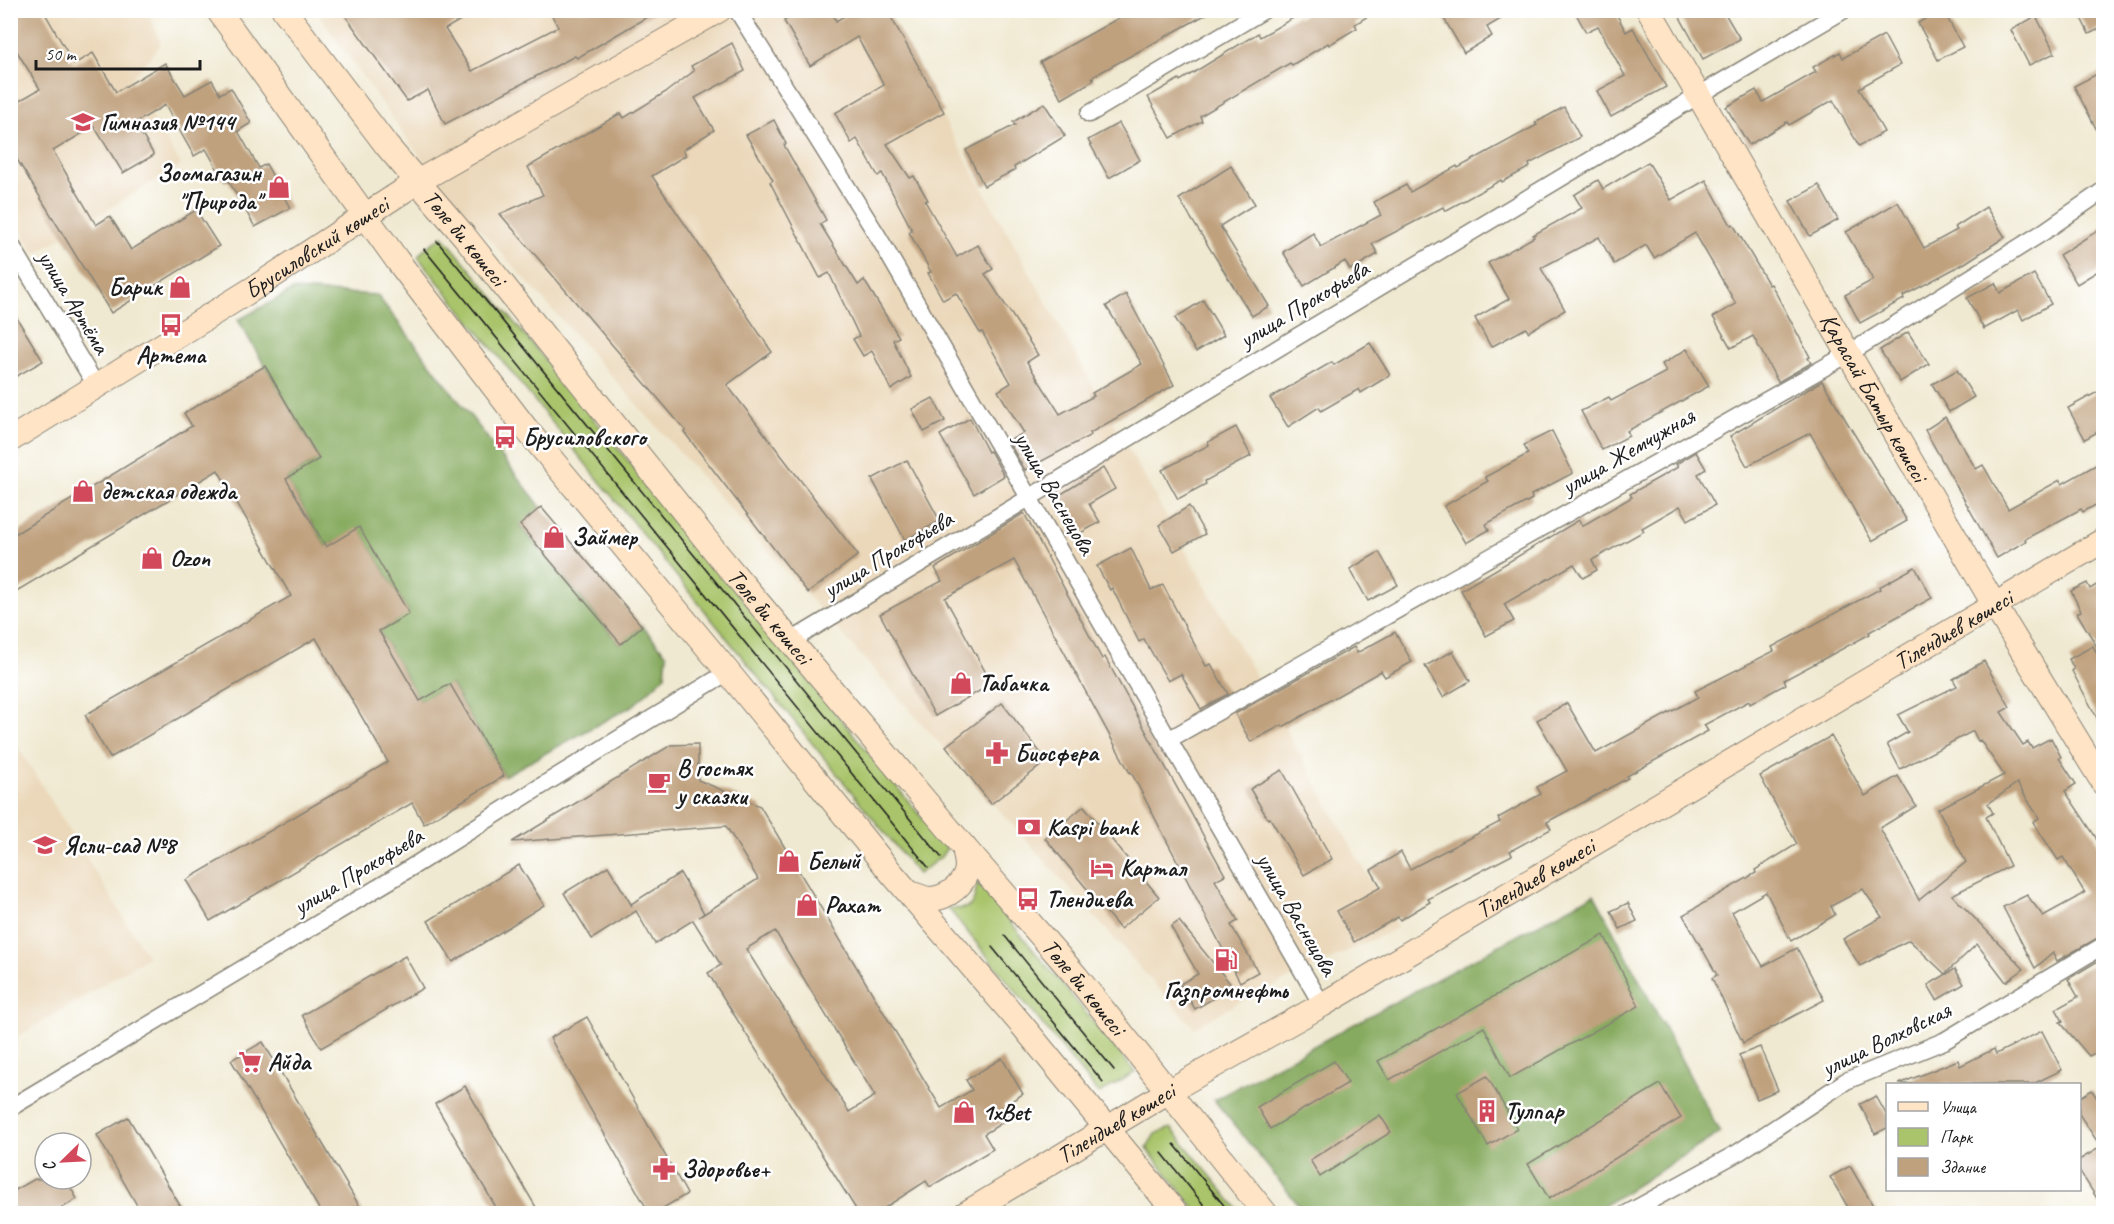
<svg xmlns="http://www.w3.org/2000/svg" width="2114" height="1224" font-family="Caveat,sans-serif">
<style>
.built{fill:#ebd8ba}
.green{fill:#a9c46b;stroke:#627044;stroke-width:1.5}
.forest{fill:#86aa5f;stroke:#51633e;stroke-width:1.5}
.building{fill:#c0a17e;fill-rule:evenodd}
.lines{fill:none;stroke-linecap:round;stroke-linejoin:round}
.street-casing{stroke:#868276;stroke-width:19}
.secondary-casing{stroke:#868276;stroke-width:26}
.street{stroke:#fff;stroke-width:16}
.secondary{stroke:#ffe4c6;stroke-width:24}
.tram{stroke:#1c1c1c;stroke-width:1.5}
.labels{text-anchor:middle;stroke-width:5;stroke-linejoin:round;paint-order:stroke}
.poi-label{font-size:24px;font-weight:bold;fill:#1c1c1c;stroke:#fff;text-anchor:start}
.street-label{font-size:24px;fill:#1c1c1c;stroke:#fff}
</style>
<rect width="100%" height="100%" fill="#fff"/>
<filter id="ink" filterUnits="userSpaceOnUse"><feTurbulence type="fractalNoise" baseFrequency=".0167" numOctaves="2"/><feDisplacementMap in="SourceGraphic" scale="12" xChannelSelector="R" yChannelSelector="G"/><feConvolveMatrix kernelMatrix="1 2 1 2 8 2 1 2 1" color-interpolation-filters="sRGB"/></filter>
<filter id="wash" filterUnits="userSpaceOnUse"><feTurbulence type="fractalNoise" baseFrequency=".008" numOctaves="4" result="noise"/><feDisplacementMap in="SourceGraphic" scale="24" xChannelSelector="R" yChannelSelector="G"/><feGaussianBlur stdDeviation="1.35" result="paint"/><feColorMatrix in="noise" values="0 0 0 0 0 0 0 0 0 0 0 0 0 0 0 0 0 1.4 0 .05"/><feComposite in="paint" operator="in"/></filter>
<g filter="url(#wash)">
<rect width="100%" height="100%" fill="#f0e9d1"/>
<!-- built -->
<g class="built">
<polygon points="10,11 148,11 161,44 130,80 181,165 34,254 11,213"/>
<polygon points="316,11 883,11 1397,928 1236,1004 1194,1028 438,182"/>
<polygon points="10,734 148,957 11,1041 10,1041"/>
</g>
<!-- green -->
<g class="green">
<polygon points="443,236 947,848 941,857 918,874 418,257 424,249"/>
<path d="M977 882 1135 1072 1099 1094 948 908C973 911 974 906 977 882Z"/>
<polygon points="1171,1128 1177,1135 1241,1213 1198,1213 1151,1154 1147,1147 1155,1134"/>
</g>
<!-- forest -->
<g class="forest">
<polygon points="293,290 377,295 541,507 520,526 620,644 642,626 667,655 665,676 634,705 504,776 451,684 420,701 379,631 409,613 359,528 326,547 286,479 319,459 238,320"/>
<polygon points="1594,894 1720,1133 1592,1213 1305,1213 1214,1100"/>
</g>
<g id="blocks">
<!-- building -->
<g class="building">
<polygon points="10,10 43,10 74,64 93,53 116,92 165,63 185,95 212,80 220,94 231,88 251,123 238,131 259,168 266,164 290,208 255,227 228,180 225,182 206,149 194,156 165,105 135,123 154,155 123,173 94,126 53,151 96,225 110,216 131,250 196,210 219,246 111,313 10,148 10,106 40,89 10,40"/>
<polygon points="341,10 478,10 445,29 472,71 558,27 549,10 659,10 577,58 575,56 445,124 428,90 407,101"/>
<polygon points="801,10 831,10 836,21 854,10 887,10 944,112 887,144 910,178 914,176 928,200 925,201 957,257 978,245 993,269 985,274 1038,355 1027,362 1060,414 1094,396 1092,393 1142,364 1106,306 1126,294 1174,385 1090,433 1091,435 1025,470 1008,441 1024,433 998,391 1011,383 982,332 980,333 956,293 943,300 928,273 931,272 909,232 912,230 882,173 878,176 857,139 851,143 835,113 884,85 857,37 810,66 784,21"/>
<polygon points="1133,10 1214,10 1092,77 1094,80 1062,99 1040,62"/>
<polygon points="1311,10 1378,10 1355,24 1357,28 1329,45 1328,43 1292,65 1290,63 1200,116 1202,121 1171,138 1148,97 1179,79 1180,81 1258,33 1260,37 1298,15 1299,18"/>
<polygon points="1439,10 1516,10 1487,27 1492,36 1464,53"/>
<polygon points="1574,10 1625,10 1617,15 1626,32 1633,28 1666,87 1611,117 1597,91 1625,76 1598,26 1586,32"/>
<polygon points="1676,10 1723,10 1740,39 1703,59"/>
<polygon points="1941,10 1943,10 1963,47 1938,60 1918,23"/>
<polygon points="2077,10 2103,10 2103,27 2089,34"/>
<polygon points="2036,16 2055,53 2029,65 2011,30"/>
<polygon points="1884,35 1900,65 1859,88 1884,132 1859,146 1833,100 1789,125 1787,122 1749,145 1726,107 1756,90 1763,102 1816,72 1813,67 1840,52 1843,58"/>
<polygon points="732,43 745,71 695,98 714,130 683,150 686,155 652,176 772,352 727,385 858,555 808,593 684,432 686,431 500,214 543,195 528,167 621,113 624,118 666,92 694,71 691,66"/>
<polygon points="2103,71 2103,142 2074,86"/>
<polygon points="1044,103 1065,136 1014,167 1015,170 984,186 966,150 1015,125 1013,122"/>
<polygon points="1564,107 1580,137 1529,164 1530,167 1502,182 1501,180 1445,211 1443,207 1372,244 1378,254 1350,270 1345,261 1304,286 1283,252 1313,233 1321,247 1381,215 1374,202 1406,185 1410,192 1457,166 1458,168 1537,125 1535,123"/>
<polygon points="774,120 786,144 784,145 826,220 820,224 858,285 864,280 899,337 893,340 911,377 891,390 872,351 863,356 853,339 859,336 829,273 820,278 770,182 773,180 746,135"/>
<polygon points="1119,123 1140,160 1109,178 1088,140"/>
<polygon points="1648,162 1671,200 1706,180 1731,225 1733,224 1769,285 1771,284 1810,357 1808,358 1811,363 1778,382 1753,336 1731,348 1713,317 1736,304 1695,233 1654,258 1646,245 1614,264 1599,237 1541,268 1565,310 1528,332 1526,328 1491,347 1475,318 1509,299 1488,263 1534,237 1533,235 1582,208 1574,195 1598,180 1603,189"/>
<polygon points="1231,166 1255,204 1220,226 1269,306 1252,316 1179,199"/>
<polygon points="1819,185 1838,220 1810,236 1790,201"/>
<polygon points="1898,202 1924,248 1957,230 1955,227 1986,207 2005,237 1965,263 1903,296 1904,299 1860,323 1845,295 1873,280 1846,232"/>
<polygon points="2103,227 2103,268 2077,284 2059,255"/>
<polygon points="2034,274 2051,304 2023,320 2018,310 1984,329 1967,298 1995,283 2000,293"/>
<polygon points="1203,300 1224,335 1196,352 1175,318"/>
<polygon points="10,307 43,361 10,380"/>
<polygon points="1908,332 1929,364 1900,382 1880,350"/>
<polygon points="1370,343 1390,375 1361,393 1359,389 1321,411 1319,407 1288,427 1270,398 1332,362 1334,365"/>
<polygon points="1687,349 1709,386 1627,431 1629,436 1602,450 1581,411 1609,397 1611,401 1666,372 1662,364"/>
<polygon points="265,366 319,459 286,479 326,547 359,527 409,614 379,631 420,701 450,684 504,776 424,824 412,803 210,921 186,880 388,762 316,638 110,758 85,715 291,596 218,470 10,595 10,537 192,426 184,413"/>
<polygon points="1957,370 1974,397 1949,412 1932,384"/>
<polygon points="1822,381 1907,521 1872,541 1810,433 1747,466 1730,436"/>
<polygon points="2103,389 2103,429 2085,439 2068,408"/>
<polygon points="933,398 945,421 924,432 912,409"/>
<polygon points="1945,417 1976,469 1983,465 2008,509 2060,480 2062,484 2103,461 2103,501 2083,512 2081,509 2025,539 2026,541 1997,558 1925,430"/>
<polygon points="970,418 988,452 990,451 1004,476 974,494 940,435"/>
<polygon points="1236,427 1251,456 1205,481 1206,484 1178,499 1162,470 1209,445 1208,442"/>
<polygon points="1552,431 1573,473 1531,495 1532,499 1486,524 1489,530 1466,543 1444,506 1488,481 1485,477 1528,454 1524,445"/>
<polygon points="1696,452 1706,469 1698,474 1715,505 1688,520 1680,506 1642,528 1644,531 1592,560 1597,570 1583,578 1574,564 1504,604 1514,621 1486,636 1461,590 1579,520 1582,526 1632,497 1630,494 1678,467 1676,464"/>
<polygon points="907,460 940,521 905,540 872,479"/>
<polygon points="1103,468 1115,489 1089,504 1100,522 1079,534 1058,496"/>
<polygon points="1189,506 1205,534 1174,551 1159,525"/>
<polygon points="541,507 642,626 621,644 520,525"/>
<polygon points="1024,513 1102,659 1105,657 1225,875 1215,880 1238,921 1231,925 1258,972 1240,982 1131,772 1130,773 1014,560 945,598 992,684 935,716 880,614 942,581 935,568"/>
<polygon points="1131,548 1151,590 1163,585 1206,666 1211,664 1228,694 1201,709 1181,674 1168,681 1144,639 1139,642 1112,588 1110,590 1097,566"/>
<polygon points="1379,552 1398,585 1368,601 1350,569"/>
<polygon points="1915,567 1932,598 1869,632 1870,634 1784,680 1786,684 1750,704 1749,701 1704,725 1708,731 1627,776 1628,778 1547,822 1551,829 1510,851 1512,855 1428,899 1430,902 1400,920 1398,917 1354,942 1337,911 1381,887 1371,870 1401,852 1410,869 1500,822 1498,818 1541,794 1537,787 1567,771 1537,720 1567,703 1596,753 1698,697 1695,691 1774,651 1772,647 1880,589 1879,587"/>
<polygon points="2103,581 2103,657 2077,613 2081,611 2071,591 2087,583 2090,589"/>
<polygon points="1395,632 1412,662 1385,677 1381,671 1283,727 1282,725 1251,742 1235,714 1354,647 1357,653"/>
<polygon points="2093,646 2103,665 2103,729 2072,671 2074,669 2069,659"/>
<polygon points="1453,651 1470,681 1443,697 1425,666"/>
<polygon points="1984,661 2010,707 2001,712 2023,745 2028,742 2032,748 2051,738 2061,757 2059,758 2076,784 2065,791 2095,836 2103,854 2103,935 2057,961 2053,953 2035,968 2003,907 2027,895 2043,916 2085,893 2063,857 2058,860 2033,822 2039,818 2017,783 1988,804 1993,813 1986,817 2010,866 1952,895 2024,969 2006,982 1977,944 1945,974 1909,940 1860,966 1843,939 1882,917 1863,889 1831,906 1835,915 1791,941 1766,892 1732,912 1763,966 1797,948 1824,1000 1743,1043 1712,978 1717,975 1683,915 1756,873 1755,870 1797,844 1760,776 1831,736 1865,796 1898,776 1916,806 1880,828 1919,900 1966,862 1938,809 2004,775 1980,740 1978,741 1973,731 1900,769 1887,744 1908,732 1898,715 1957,686 1953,679"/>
<polygon points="1002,703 1047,761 991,804 946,746"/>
<path d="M698 744V780L760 806 941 1108 972 1090 966 1080 1002 1058 1023 1094 1003 1106 1010 1118 984 1134 993 1149 930 1187 926 1181 875 1214H859L708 973 721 965 693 920 655 944 636 911 592 939 564 893 608 866 632 906 631 904 680 873 704 913 699 917 758 879 726 826 512 842 671 745ZM775 931 875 1096 849 1112 746 949Z"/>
<polygon points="1282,770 1332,859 1304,875 1270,818 1268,819 1250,789"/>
<polygon points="1084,806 1159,897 1120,929 1045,838"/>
<polygon points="519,865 544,905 453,962 428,921"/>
<polygon points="1628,903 1637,921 1620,929 1611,911"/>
<polygon points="1179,921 1233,987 1195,1009 1180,984 1198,974 1171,927"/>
<polygon points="1604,935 1639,1006 1510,1078 1484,1027 1389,1080 1378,1061"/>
<polygon points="405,956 423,988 321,1048 302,1015"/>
<polygon points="2103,958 2103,1049 2089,1056 2060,1022 2063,1021 2056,1009 2078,997 2068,979"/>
<polygon points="1955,969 1964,984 1937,1000 1928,985"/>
<polygon points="587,1017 687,1194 653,1214 650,1214 550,1038"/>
<polygon points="2042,1031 2062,1070 2033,1084 1899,1084 1958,1060 1960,1066 1994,1049 1996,1054"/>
<polygon points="263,1042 364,1214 322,1214 231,1060"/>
<polygon points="1760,1047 1778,1090 1757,1099 1739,1055"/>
<polygon points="1334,1061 1348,1083 1270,1129 1257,1107"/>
<polygon points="1487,1076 1517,1129 1488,1146 1457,1093"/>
<polygon points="1660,1084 1681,1118 1549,1199 1528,1164"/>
<polygon points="465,1086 540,1214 500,1214 435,1104"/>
<polygon points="2092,1090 2103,1108 2103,1208 2079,1170 2079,1160 2101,1147 2079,1114 2079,1098"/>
<polygon points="1876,1096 1887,1116 1887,1128 1875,1134 1860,1104"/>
<polygon points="1380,1115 1391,1132 1320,1177 1310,1160"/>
<polygon points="128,1117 185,1214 142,1214 97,1135"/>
<polygon points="1850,1166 1878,1214 1852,1214 1830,1177"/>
<polygon points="35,1179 66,1179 77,1199 52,1214 10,1214 10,1193"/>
</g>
</g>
</g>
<g filter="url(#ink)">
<use href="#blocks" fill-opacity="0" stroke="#868276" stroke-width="1.5"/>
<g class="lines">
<!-- street casing -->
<g class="street-casing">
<g id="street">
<polyline points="737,10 879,238 1322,1005"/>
<polyline points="1089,114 1264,10"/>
<polyline points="10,243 97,387"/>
<polyline points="791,641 1699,95 1844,10"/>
<polyline points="1168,740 1848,354 2042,233 2104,190"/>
<polyline points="10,1108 399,875 551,780 728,672"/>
<polyline points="1626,1214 1739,1152 1846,1081 1944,1041 2104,945"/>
</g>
</g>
<!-- secondary casing -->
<g class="secondary-casing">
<g id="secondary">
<polyline points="218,10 397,260 527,430 728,672 889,870 1022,1025 1177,1214"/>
<path id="s1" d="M284 10 387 146 465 237 719 556 964 847 1076 976 1266 1214"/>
<path id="s2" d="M1649 10 1995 606 2104 784"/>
<path id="s3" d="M10 440 259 285 417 182 719 10"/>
<path d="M910 893C916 895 923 898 929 899 947 899 966 884 967 867 967 861 965 854 964 847"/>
<path id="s4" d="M965 1214 1169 1091 1322 1005 2104 540"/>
</g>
</g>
<!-- street -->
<use href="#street" class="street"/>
<!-- secondary -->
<use href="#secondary" class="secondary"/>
<!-- tram -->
<g class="tram">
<polyline points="437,241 941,857"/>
<polyline points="424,249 928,867"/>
<polyline points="1004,935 1114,1070"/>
<polyline points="992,947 1103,1082"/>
<polyline points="1174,1144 1231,1214"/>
<polyline points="1162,1153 1211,1214"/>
</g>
</g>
</g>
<!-- icons -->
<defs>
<g id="school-bare" transform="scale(1.8)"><path d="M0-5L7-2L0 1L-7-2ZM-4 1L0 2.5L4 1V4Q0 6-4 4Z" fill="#d1495b" stroke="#fff" stroke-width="2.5" paint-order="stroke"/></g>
<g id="shop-bare" transform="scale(1.8)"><path d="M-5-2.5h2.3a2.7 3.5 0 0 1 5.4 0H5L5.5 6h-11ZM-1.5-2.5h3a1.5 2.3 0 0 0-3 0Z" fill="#d1495b" stroke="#fff" stroke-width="2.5" paint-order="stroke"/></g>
<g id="bus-bare" transform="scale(1.8)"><path d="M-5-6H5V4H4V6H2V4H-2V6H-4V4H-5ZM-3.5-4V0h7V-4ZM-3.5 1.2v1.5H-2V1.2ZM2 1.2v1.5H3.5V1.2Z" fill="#d1495b" stroke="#fff" stroke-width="2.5" paint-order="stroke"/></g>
<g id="pharmacy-bare" transform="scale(1.8)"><path d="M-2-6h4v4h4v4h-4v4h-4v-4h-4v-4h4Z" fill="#d1495b" stroke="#fff" stroke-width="2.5" paint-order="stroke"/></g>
<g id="cafe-bare" transform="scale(1.8)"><path d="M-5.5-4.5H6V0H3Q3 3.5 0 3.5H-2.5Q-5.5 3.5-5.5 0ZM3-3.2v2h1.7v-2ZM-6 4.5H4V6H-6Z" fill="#d1495b" stroke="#fff" stroke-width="2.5" paint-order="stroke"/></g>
<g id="bank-bare" transform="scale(1.8)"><path d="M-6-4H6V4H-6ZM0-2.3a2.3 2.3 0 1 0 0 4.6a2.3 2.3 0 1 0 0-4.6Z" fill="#d1495b" stroke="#fff" stroke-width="2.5" paint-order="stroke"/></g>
<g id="hotel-bare" transform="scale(1.8)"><path d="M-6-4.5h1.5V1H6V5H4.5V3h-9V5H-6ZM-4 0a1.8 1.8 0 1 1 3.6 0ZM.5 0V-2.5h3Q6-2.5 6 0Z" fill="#d1495b" stroke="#fff" stroke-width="2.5" paint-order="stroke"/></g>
<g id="fuel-bare" transform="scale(1.8)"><path d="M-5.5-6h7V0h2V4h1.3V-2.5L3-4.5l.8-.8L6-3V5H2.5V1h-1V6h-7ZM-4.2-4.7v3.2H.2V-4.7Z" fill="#d1495b" stroke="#fff" stroke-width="2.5" paint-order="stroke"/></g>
<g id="supermarket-bare" transform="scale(1.8)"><path d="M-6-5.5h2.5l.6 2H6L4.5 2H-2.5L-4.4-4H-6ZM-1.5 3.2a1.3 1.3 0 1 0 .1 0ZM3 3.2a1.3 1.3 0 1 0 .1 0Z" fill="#d1495b" stroke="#fff" stroke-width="2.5" paint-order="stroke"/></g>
<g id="building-bare" transform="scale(1.8)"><path d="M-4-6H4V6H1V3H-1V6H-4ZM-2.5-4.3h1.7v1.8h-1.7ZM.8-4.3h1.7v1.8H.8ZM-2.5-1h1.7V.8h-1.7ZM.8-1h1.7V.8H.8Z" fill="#d1495b" stroke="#fff" stroke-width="2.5" paint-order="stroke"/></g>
</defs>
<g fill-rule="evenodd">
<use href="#school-bare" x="83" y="122"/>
<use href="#shop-bare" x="279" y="187"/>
<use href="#shop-bare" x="180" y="287"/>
<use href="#bus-bare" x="171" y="325"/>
<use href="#bus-bare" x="505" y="437"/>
<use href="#shop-bare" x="83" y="491"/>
<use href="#shop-bare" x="554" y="537"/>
<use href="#shop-bare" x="152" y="558"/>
<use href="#shop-bare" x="961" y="683"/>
<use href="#pharmacy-bare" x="997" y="753"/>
<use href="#cafe-bare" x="659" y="782"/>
<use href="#bank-bare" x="1029" y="827"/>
<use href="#school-bare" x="45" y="845"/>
<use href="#shop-bare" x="789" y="861"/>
<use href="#hotel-bare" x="1102" y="868"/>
<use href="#bus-bare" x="1028" y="899"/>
<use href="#shop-bare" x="807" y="905"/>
<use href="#fuel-bare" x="1226" y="960"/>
<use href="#supermarket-bare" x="250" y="1062"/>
<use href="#building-bare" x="1487" y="1111"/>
<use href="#shop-bare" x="964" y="1112"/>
<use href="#pharmacy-bare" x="664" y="1169"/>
</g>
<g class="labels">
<!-- poi labels -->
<g class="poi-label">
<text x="101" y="130">Гимназия №144</text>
<text x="261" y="181" text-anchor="end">Зоомагазин<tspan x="261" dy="28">"Природа"</tspan></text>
<text x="162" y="295" text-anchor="end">Барик</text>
<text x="171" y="363" text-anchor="middle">Артема</text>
<text x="523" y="445">Брусиловского</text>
<text x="101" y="499">детская одежда</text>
<text x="572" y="545">Займер</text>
<text x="170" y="566">Ozon</text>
<text x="979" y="691">Табачка</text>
<text x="1015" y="761">Биосфера</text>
<text x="677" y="776">В гостях<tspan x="677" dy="28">у сказки</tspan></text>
<text x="1047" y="835">Kaspi bank</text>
<text x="63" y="853">Ясли-сад №8</text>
<text x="807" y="869">Белый</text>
<text x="1120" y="876">Картал</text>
<text x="1046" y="907">Тлендиева</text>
<text x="825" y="913">Рахат</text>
<text x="1226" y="998" text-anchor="middle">Газпромнефть</text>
<text x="268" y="1070">Айда</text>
<text x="1505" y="1119">Тулпар</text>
<text x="982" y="1120">1xBet</text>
<text x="682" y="1177">Здоровье+</text>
</g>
<!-- street labels -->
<g class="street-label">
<text dy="8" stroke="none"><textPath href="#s1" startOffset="291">Төле би көшесі</textPath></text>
<text dy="8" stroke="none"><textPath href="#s3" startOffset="362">Брусиловский көшесі</textPath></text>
<text transform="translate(74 302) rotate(59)" y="8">улица Артёма</text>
<text transform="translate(1304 304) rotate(-31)" y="8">улица Прокофьева</text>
<text dy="8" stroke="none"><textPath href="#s2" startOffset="448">Қарасай Батыр көшесі</textPath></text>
<text transform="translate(1628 451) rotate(-30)" y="8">улица Жемчужная</text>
<text transform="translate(1055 493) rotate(60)" y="8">улица Васнецова</text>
<text transform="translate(888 554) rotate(-31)" y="8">улица Прокофьева</text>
<text dy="8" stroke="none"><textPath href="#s1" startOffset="777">Төле би көшесі</textPath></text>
<text dy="8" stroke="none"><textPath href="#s4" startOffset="1148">Тілендиев көшесі</textPath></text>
<text transform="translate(358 871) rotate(-31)" y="8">улица Прокофьева</text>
<text dy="8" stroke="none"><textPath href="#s4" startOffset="662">Тілендиев көшесі</textPath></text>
<text transform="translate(1297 914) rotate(60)" y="8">улица Васнецова</text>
<text dy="8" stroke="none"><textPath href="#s1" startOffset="1263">Төле би көшесі</textPath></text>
<text transform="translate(1886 1039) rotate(-26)" y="8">улица Волховская</text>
<text dy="8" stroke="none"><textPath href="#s4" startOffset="176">Тілендиев көшесі</textPath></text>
</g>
</g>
<!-- margin -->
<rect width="2114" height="1224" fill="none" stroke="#fff" stroke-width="36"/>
<!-- legend -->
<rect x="1886" y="1083" width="195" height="108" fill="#ffffff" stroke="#a4a4a4" stroke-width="1.5"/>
<rect x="1898" y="1102" width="30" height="9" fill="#ffe4c6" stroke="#a4a4a4" stroke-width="1.5"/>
<text x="1940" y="1113" font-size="18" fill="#1c1c1c">Улица</text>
<rect x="1898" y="1128" width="30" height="18" fill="#a9c46b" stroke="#a4a4a4" stroke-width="1.5"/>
<text x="1940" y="1143" font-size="18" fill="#1c1c1c">Парк</text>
<rect x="1898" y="1158" width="30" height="18" fill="#c0a17e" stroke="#a4a4a4" stroke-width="1.5"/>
<text x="1940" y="1173" font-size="18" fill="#1c1c1c">Здание</text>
<!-- north arrow -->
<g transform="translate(63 1161) rotate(246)"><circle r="28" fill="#ffffff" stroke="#a4a4a4" stroke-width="1.5"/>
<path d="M0-4.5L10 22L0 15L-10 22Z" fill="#d1495b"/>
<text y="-9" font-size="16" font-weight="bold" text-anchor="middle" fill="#1c1c1c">С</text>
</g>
<!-- scale -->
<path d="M36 60v9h164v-9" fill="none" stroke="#1c1c1c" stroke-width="3"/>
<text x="45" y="60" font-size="18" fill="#1c1c1c" stroke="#ffffff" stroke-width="4.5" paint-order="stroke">50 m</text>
</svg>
